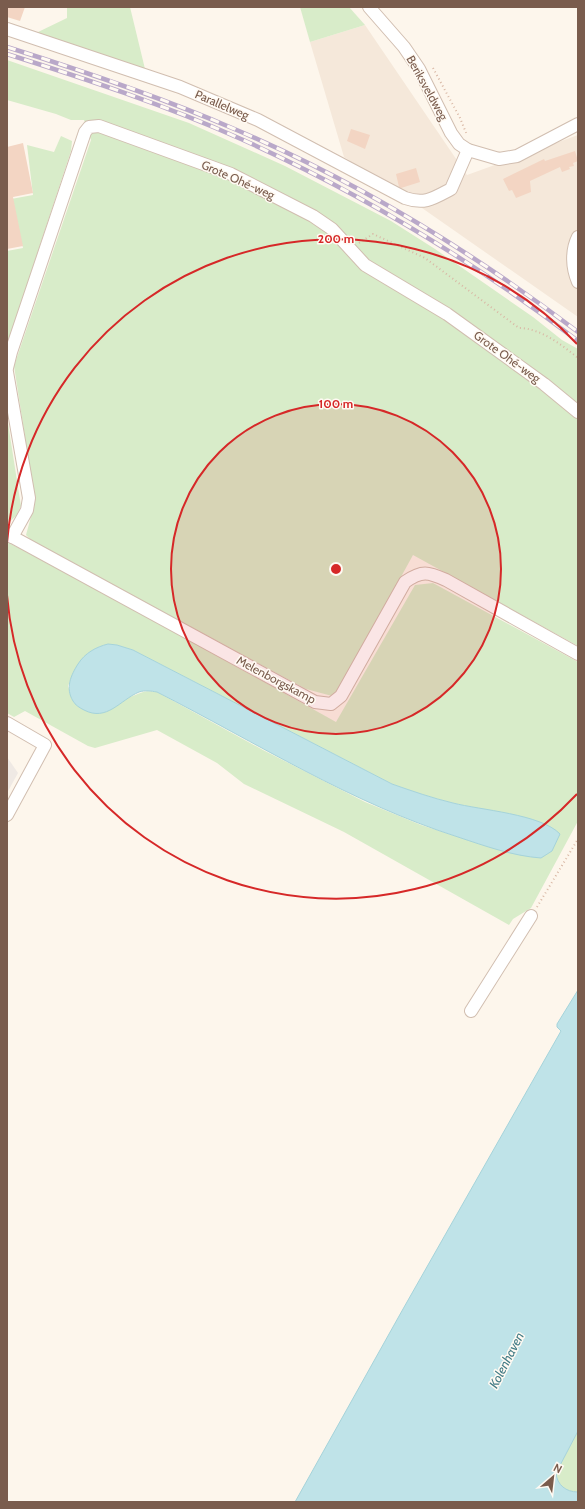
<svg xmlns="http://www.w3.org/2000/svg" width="585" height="1509" font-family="Cabin,sans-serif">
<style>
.residential{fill:#f5e8da}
.industrial{fill:#efe9e4}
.green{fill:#d8ecc9;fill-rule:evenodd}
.water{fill:#bfe3e8;stroke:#a5d3da}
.building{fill:#f3d5c3}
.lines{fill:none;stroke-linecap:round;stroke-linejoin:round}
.minor-casing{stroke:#d1beb0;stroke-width:14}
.path{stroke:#d9b8a5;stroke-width:2;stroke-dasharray:1 3;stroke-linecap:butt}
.minor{stroke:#fff;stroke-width:12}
.rail-casing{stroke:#b9a8c9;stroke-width:4.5}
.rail{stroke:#fffaf3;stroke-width:3;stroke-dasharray:9;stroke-linecap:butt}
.ring{fill:none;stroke:#d62828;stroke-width:2}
.labels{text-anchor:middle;stroke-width:3;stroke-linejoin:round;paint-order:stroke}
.street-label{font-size:12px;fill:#7a5c4d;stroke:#fffaf3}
.water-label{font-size:13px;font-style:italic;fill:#437c86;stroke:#fffaf3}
.centre{fill:#d62828;stroke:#fffaf3;stroke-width:2}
.ring-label{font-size:12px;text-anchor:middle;font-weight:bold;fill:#d62828;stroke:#fffaf3;stroke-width:3;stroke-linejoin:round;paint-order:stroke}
</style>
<rect width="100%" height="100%" fill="#fdf6ec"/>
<!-- residential -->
<polygon class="residential" points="365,25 467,175 578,135 578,317 422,208 344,157 310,42"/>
<!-- industrial -->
<polygon class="industrial" points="7,757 18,773 7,793"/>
<!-- green -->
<g class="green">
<polygon points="67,7 130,7 145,69 36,33 67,18"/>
<polygon points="300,7 349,7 365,25 310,42"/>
<polygon points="7,60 189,123 285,166 391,221 435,249 533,317 562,340 578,349 578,646 413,555 339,690 332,696 306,689 32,541 26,535 35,502 14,366 91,140 84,120 71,120 56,114 7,100"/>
<polygon points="61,136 72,141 71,151 7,345 7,251 23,248 11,199 33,195 27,145 54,152"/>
<polygon points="7,417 21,506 16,516 7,524"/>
<path d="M7 542 88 584 336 722 415 585 433 583 578 662V821L531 908 513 919 509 925 344 832 244 784 217 763 157 730 95 748 88 746 25 711 14 717 7 713ZM108 644 117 645 133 650 392 784C412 791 432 798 453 803 489 812 524 815 557 831L477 843 421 825 365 802 263 750 157 692C143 690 142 693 130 697 118 701 88 701 74 703L68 686C78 664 82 651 108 644Z"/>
<path d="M578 1431V1492C566 1492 557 1485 556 1473Z"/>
</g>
<!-- water -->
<g class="water">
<path d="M108 644 117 645 133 650 392 784C412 791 432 798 453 803 480 810 541 814 560 834L552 851 541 858C513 856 485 846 458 837 351 803 257 743 157 692 151 691 145 690 139 692 120 700 107 722 84 710 80 708 75 705 73 701 65 688 71 675 78 664 85 653 96 647 108 644Z"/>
<path d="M578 990V1431L556 1473C557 1485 566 1492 578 1492V1502H295L403 1309 561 1031 557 1027V1024Z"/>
</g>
<!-- building -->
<g class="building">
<polygon points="7,7 25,7 20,21 7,17"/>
<polygon points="351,129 370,135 365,149 347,141"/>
<polygon points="23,143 33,193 13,197 23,246 7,249 7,147"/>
<polygon points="575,151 578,161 573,163 574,166 569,167 570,169 562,172 560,167 530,181 531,192 516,198 512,190 509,191 503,179 544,159 545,161"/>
<polygon points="416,168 420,182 401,188 399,187 396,174"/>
</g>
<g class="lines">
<!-- minor casing -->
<g class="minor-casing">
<g id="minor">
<polyline points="369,7 404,47 419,69 451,133 459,144 468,150 499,159 517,156 578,124"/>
<path d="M7 29 180 87 258 120 405 198C425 205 434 198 451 189L468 150"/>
<path d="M578 237C571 251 572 268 578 282"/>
<polyline points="7,368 11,352 85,132 89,127 99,126 231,174 313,216 332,229 365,265 447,314 544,384 578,412"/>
<polyline points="7,372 29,498 27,510 12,537"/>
<path d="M7 534 315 702 331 704 341 696 405 582C422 570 428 572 446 580L578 654"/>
<polyline points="7,723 45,745 7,815"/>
<polyline points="471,1011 531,916"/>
</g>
</g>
<!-- path -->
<g class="path">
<polyline points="433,68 460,118 467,135"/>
<path d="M359 243 373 234 425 258 519 328C540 328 562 345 578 358"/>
<polyline points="537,907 578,839"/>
</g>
<!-- minor -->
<use href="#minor" class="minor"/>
<!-- rail casing -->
<g class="rail-casing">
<g id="rail">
<path d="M7 47C83 71 158 96 232 128 355 180 471 251 578 332"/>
<path d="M7 54C86 79 165 105 241 139 361 193 473 261 578 341"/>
</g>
</g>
<!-- rail -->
<use href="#rail" class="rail"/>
</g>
<!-- distance rings -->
<circle cx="336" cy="569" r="165" fill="#d62828" fill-opacity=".12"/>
<g class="ring">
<circle cx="336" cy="569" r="165"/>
<path d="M577 794A330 330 0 0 1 7 595M7 543A330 330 0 0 1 577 344"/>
</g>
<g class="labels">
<!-- street labels -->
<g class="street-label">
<text transform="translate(427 88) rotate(61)" y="4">Beriksveldweg</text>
<text transform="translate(222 105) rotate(23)" y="4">Parallelweg</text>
<text transform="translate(238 180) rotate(24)" y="4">Grote Ohé-weg</text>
<text transform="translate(507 357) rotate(36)" y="4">Grote Ohé-weg</text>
<text transform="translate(276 680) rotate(28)" y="4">Melenborgskamp</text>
</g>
<!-- water labels -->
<g class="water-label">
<text transform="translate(506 1360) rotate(-63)" y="5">Kolenhaven</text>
</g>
</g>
<circle cx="336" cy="569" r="6" class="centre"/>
<g class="ring-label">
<text x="336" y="243">200 m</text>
<text x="336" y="408">100 m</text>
</g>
<!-- border -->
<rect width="585" height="1509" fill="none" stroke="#7a5c4d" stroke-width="16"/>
<!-- north arrow -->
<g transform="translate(553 1477) rotate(28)" stroke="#fffaf3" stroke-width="3" paint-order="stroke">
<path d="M0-3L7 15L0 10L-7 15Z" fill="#7a5c4d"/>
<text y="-6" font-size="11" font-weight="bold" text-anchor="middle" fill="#7a5c4d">N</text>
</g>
</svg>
